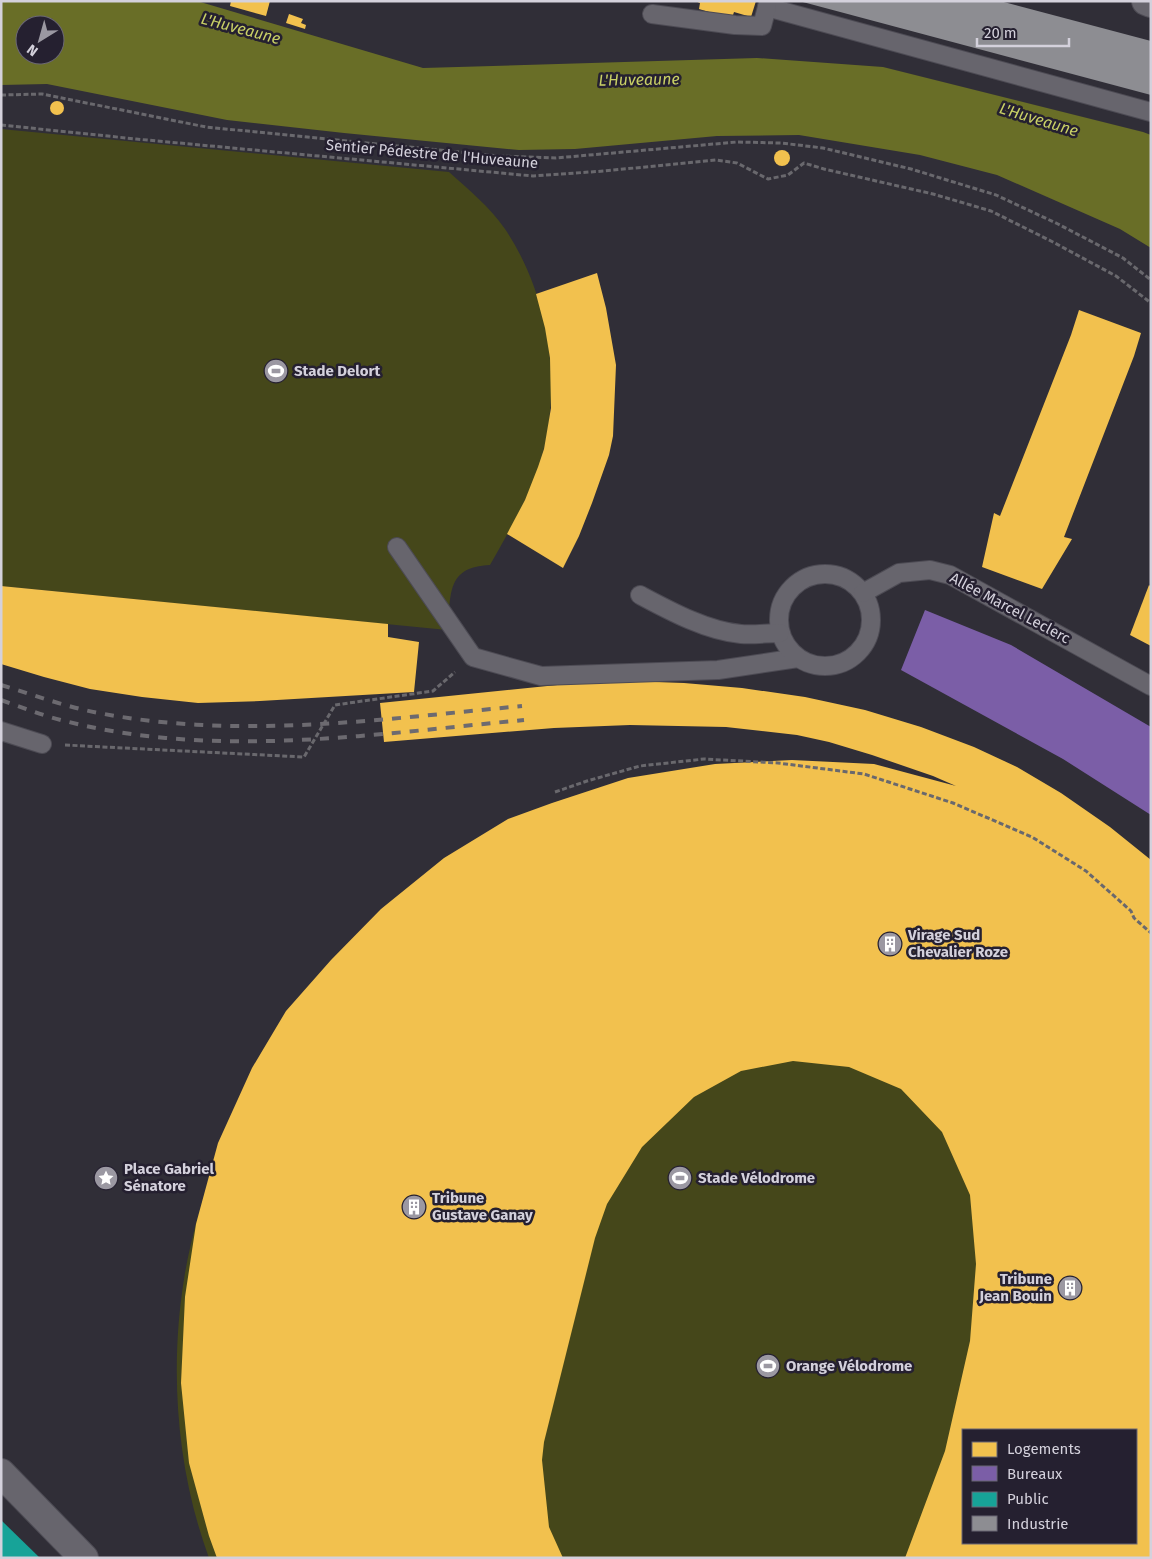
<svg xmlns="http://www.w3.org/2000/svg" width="1152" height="1559" font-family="'Fira Sans',sans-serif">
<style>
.green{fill:#45471a;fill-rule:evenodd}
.water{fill:#696e27;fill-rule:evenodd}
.homes{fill:#f2c14e;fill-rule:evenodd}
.offices{fill:#7b5ea7}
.public{fill:#17a398}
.industry{fill:#8d8d92}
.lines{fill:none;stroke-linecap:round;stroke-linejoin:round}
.service-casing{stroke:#4d4b54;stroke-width:20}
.minor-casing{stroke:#4d4b54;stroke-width:30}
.tertiary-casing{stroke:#4d4b54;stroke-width:30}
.path{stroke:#69686d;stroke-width:3;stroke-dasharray:5 2.5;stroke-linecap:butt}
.service{stroke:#67656d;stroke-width:18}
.minor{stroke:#67656d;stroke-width:28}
.tertiary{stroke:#67656d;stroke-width:28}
.rail{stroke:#6c6a70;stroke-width:4;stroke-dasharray:9 9;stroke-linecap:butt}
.labels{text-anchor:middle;stroke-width:5;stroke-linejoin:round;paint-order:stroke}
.street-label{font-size:15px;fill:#d4d1dc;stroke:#252030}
.poi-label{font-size:15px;font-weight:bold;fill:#d4d1dc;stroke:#252030;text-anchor:start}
.water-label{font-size:16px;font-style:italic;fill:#c9d066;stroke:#252030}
</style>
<rect width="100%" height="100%" fill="#302e37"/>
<!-- green -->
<g class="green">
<path d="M1 129 449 172C468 189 490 207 505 229 550 296 564 389 539 466 527 501 508 533 490 565 445 567 452 595 447 630L1 586Z"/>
<path d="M1103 894 1151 1558H209C176 1468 169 1367 185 1273 192 1234 203 1196 216 1159ZM963 1430H1136V1543H963Z"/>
</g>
<!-- water -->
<path class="water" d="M1 1H197L423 68 757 58 883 67 1143 132 1151 135V248L1120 229 997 175 920 155 799 135 717 136 575 149 519 150 344 133 227 120 47 84 1 85ZM25 25H55V55H25Z"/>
<!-- homes -->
<g class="homes">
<polygon points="231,1 270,1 266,16 230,6"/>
<polygon points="695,1 756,1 751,17 734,12 732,18 708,15 709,12 699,9 700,3"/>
<polygon points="289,14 303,19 301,23 306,25 305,29 286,23"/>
<circle cx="57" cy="108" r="7"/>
<circle cx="782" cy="158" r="8"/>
<polygon points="597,273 606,308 616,365 613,436 609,455 592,503 579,536 563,568 507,534 525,500 538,467 544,449 551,408 550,358 545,328 536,294"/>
<polygon points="1079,310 1141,333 1134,356 1064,537 1072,539 1042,589 982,567 994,513 1000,516 1071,335"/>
<polygon points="1149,585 1151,587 1151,646 1130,635"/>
<polygon points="1,586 388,624 388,637 419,642 414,692 260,701 198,703 142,697 90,689 44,677 1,664"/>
<path d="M626 681 684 683 742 688 805 697 865 710 921 727 974 747 1017 767 1061 793 1110 827 1151 860V1558H905L945 1451 970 1341 976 1264 970 1195 942 1132 901 1089 849 1067 793 1061 741 1071 694 1097 642 1147 607 1204 595 1238 544 1442 542 1460 549 1527 563 1558H217L209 1536 189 1463 181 1383 185 1297 196 1224 218 1143 252 1068 286 1011 331 960 381 909 444 858 508 819 552 803 628 778 715 764 792 760 874 764 956 786 933 776 872 755 829 742 797 735 726 727 630 725 554 728 384 742 380 703 567 684ZM963 1430H1136V1543H963Z"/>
</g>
<!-- offices -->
<polygon class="offices" points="925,610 1011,645 1151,727 1151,815 1063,759 901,670"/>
<!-- public -->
<polygon class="public" points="1,1520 40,1558 1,1558"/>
<!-- industry -->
<polygon class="industry" points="799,1 1000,1 1151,41 1151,95"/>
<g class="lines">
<!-- service casing -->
<g class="service-casing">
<g id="service">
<polyline points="769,1 767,7 1151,112"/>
<polyline points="652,14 735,25 762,26 767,7"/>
<polyline points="397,547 473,657 541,676 718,670 798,658"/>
<circle cx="825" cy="620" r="46"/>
<polyline points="863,593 899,573 930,570 950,575 1151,686"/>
<path d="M640 595C670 611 707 631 741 634 754 635 767 633 780 633"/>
<polyline points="1,731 42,744"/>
</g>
</g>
<!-- minor casing -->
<g class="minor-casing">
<polyline id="minor" points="1,1473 84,1558"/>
</g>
<!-- tertiary casing -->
<g class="tertiary-casing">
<polyline id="tertiary" points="1146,1 1151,3"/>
</g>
<!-- path -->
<g class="path">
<polyline points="1,95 42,94 206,127 499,156 556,158 737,142 781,143 823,148 911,169 996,195 1058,224 1123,258 1151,280"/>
<polyline points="1,125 136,139 533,176 604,171 716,160 737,163 768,179 788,175 804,163 824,169 933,194 991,211 1051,241 1116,276 1151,303"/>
<polyline points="65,745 304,757 335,705 433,691 455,672"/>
<polyline points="555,792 587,781 640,766 704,759 778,763 864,774 953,803 1032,837 1086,871 1131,911 1134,918 1151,933"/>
</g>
<!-- service -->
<use href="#service" class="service"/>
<!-- minor -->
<use href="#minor" class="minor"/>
<!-- tertiary -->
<use href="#tertiary" class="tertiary"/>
<!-- rail -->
<g class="rail">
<path d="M1 685C34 695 66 707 99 713 239 740 383 719 522 706"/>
<path d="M1 700C24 708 46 717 69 722 218 759 374 734 524 720"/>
</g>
</g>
<!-- icons -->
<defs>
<g id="stadium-disc" transform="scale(1.25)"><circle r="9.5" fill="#9b98a2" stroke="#252030"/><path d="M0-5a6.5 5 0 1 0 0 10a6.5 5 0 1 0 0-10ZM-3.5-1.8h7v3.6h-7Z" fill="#fff"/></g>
<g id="building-disc" transform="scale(1.25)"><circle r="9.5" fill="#9b98a2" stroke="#252030"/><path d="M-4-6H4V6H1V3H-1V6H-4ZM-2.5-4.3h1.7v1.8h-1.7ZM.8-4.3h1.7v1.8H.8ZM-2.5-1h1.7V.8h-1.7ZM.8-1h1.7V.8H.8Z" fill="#fff"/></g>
<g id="sight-disc" transform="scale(1.25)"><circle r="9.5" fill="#9b98a2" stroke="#252030"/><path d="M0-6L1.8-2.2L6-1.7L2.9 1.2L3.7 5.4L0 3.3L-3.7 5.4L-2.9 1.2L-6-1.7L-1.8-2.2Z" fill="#fff"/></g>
</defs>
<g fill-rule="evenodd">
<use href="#stadium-disc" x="276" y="371"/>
<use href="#building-disc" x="890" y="944"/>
<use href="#sight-disc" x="106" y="1178"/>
<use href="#stadium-disc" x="680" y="1178"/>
<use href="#building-disc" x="414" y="1207"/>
<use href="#building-disc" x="1070" y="1288"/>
<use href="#stadium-disc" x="768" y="1366"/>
</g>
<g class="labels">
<!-- street labels -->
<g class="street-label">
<text transform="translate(432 154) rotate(5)" y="5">Sentier Pédestre de l'Huveaune</text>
<text transform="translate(1010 608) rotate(28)" y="5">Allée Marcel Leclerc</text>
</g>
<!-- poi labels -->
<g class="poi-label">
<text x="294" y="376">Stade Delort</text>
<text x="908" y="940">Virage Sud<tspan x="908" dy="17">Chevalier Roze</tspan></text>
<text x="124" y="1174">Place Gabriel<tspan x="124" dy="17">Sénatore</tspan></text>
<text x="698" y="1183">Stade Vélodrome</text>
<text x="432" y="1203">Tribune<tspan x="432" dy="17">Gustave Ganay</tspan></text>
<text x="1052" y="1284" text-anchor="end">Tribune<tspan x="1052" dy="17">Jean Bouin</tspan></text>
<text x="786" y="1371">Orange Vélodrome</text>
</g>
<!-- water labels -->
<g class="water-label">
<text transform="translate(241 28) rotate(15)" y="6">L'Huveaune</text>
<text transform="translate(639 79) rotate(-1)" y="6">L'Huveaune</text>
<text transform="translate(1039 119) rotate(17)" y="6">L'Huveaune</text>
</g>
</g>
<!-- border -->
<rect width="1152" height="1559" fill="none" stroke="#d4d1dc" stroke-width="5"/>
<!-- legend -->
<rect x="962" y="1429" width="175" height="115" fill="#252030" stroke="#6b6775"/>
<rect x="972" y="1442" width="25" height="15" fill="#f2c14e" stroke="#6b6775"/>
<text x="1007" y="1454" font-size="15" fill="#d4d1dc">Logements</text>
<rect x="972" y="1466" width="25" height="15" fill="#7b5ea7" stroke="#6b6775"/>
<text x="1007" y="1479" font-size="15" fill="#d4d1dc">Bureaux</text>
<rect x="972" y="1492" width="25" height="15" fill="#17a398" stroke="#6b6775"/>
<text x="1007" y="1504" font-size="15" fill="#d4d1dc">Public</text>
<rect x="972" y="1516" width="25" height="15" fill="#8d8d92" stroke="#6b6775"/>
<text x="1007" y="1529" font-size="15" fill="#d4d1dc">Industrie</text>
<!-- north arrow -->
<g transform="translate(40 40) rotate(217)"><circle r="24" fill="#252030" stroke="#6b6775"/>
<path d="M0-4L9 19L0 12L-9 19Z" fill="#9b98a2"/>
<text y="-8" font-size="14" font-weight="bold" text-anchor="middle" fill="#d4d1dc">N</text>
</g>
<!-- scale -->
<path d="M977 38v8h92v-8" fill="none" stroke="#d4d1dc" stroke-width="2.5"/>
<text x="984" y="38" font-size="15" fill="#d4d1dc" stroke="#252030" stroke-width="4" paint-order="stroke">20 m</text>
</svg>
